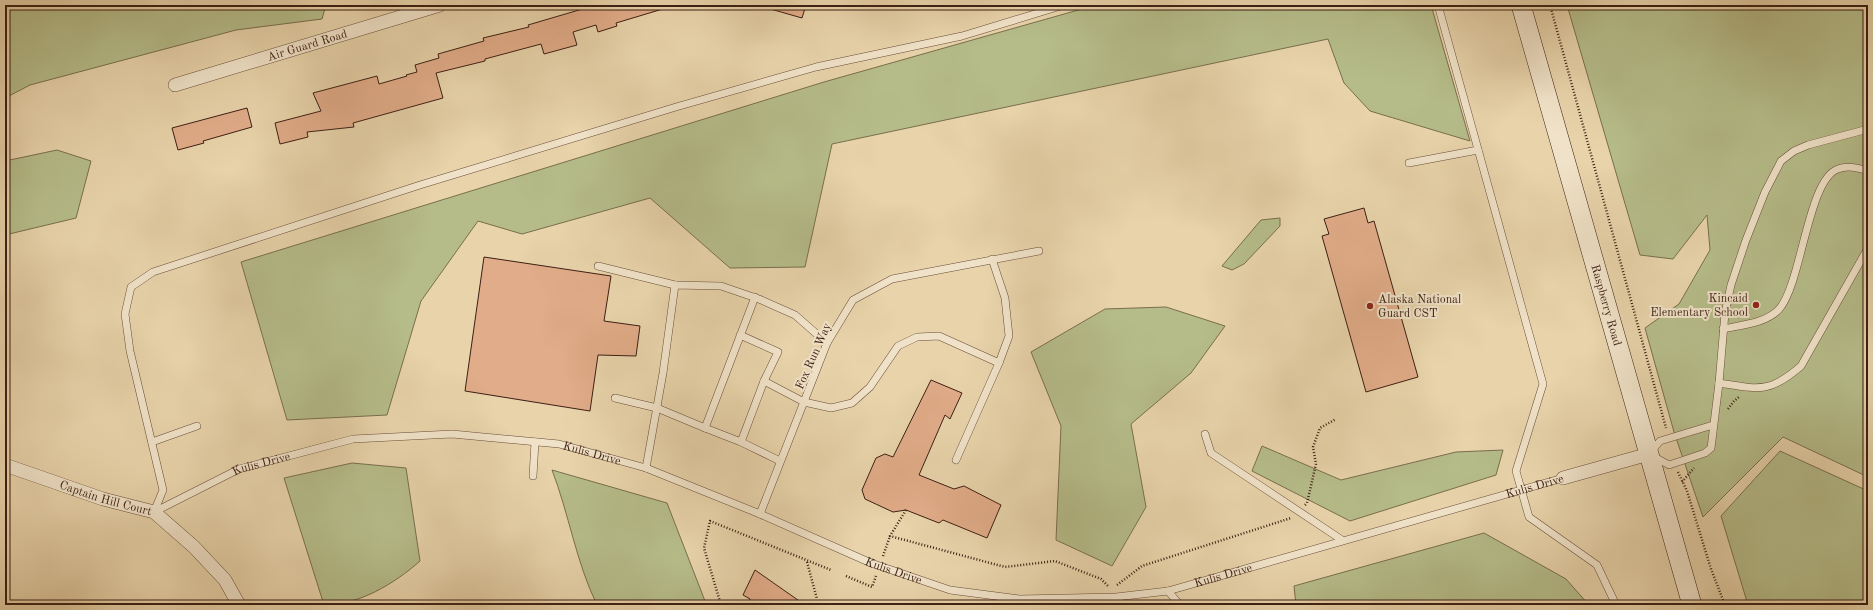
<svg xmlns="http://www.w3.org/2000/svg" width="1873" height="610" font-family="'Old Standard TT',serif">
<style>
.green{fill:#b5bc89;stroke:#796e4e}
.building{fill:#e1ac89;stroke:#3d1f13}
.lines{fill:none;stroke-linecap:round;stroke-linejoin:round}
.service-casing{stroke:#684c39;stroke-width:8}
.minor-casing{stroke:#684c39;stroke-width:14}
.secondary-casing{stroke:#3d1f13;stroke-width:20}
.path{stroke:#3d1f13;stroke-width:2.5;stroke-dasharray:1 2;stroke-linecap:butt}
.service{stroke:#f0e2c8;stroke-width:7}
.minor{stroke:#f0e2c8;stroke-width:13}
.secondary{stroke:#f0e2c8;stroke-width:19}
.poi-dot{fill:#8f2418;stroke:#f0e2c8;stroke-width:1.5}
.labels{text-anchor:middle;stroke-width:4;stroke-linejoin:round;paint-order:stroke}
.street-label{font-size:12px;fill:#3d1f13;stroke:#f0e2c8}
.poi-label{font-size:12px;fill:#3d1f13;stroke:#f0e2c8;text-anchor:end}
</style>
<rect width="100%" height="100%" fill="#e8d3aa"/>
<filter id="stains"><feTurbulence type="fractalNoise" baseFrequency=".005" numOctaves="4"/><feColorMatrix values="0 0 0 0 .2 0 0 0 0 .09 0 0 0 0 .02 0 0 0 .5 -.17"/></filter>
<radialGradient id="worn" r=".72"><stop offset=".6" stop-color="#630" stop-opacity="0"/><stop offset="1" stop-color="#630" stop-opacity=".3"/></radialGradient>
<!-- green -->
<g class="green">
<polygon points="5,5 326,5 322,19 236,30 30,85 5,98"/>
<polygon points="1096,5 1431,5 1470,141 1370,111 1344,83 1328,39 832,144 805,267 730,268 650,198 522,234 478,221 421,301 387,415 287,420 241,262 824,82"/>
<polygon points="1567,5 1868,5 1868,477 1783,437 1703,517 1674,432 1645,328 1679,304 1710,250 1707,215 1673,259 1640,255"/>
<polygon points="57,150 91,161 76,218 5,235 5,161"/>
<polygon points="1280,218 1280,226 1244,264 1232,270 1222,266 1261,220"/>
<polygon points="1166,307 1225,326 1191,373 1131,424 1146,507 1112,566 1056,540 1061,426 1031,352 1105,309"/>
<polygon points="1262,446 1341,480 1456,452 1503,450 1496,475 1350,521 1252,471"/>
<polygon points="1780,451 1868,491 1868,605 1748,605 1721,516"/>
<path d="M352 463 406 468 420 561C394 584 359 605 324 605L284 478Z"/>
<path d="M552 470 667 503 705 601 692 605H597C576 562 569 514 552 470Z"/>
<polygon points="1484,533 1566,579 1589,605 1296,605 1294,586"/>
</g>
<!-- building -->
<g class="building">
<polygon points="596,5 665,5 666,8 616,23 617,26 598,32 596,25 573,32 577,45 544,54 541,44 485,59 485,61 436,73 443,98 353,123 354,127 307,132 308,137 280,144 275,123 321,111 313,93 377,76 379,84 407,76 406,75 417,72 415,65 439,58 438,54 484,41 483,38 529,27 528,25"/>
<polygon points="767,5 806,5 802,18 767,8"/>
<polygon points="247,108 252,127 203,141 204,143 178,150 172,128"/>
<polygon points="1364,208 1368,223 1374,221 1418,377 1366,392 1322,236 1329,234 1324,219"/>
<polygon points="484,257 611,276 604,321 640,326 636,356 598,355 590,411 465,391"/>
<polygon points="931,380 962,393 950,419 945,415 919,475 954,489 964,486 1001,505 987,538 943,520 939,523 906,510 893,512 865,499 862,490 876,458 885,454 893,457"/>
<polygon points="755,570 805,605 751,605 750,599 743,595"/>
</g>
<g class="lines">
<!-- service casing -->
<g class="service-casing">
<g id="service">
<polyline points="1438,5 1543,384 1516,471 1529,517 1597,565 1616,605"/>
<polyline points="1409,163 1478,150"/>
<polyline points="992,259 1005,298 1009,336 999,363"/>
<polyline points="598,266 675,285"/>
<path d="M1723 329C1741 325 1768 323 1780 308 1802 281 1808 179 1838 169 1847 165 1859 168 1868 171"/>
<polyline points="740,335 778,352 764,381 741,442 705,428 755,297"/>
<polyline points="764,381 804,402 831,408 852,403 870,387 898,346 917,337 939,336 999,363 956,460"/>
<path d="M1719 383C1758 389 1769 394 1801 366L1868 248"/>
<polyline points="615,398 657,408 705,428"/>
<polyline points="1713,425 1660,441 1649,454 1669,465 1705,453 1711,448 1719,383 1725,313 1731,285 1746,240 1765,192 1781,161 1794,151 1808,145 1868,129"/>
<polyline points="1205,434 1211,453 1342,540"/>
<polyline points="152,442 197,426"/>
<polyline points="741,442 780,461"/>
<polyline points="646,468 663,373 675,285 721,286 759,299 795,315 827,343"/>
<polyline points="533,476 535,442"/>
<path id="s1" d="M154 512 239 469 353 439 452 434 559 444 646 468 760 514 871 563 950 590 1019 599 1116 597 1168 591 1563 478"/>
<polyline points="154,512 163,490 130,351 125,314 131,287 153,272 420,185 676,107 816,67 962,36 1064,5"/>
<polyline points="760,514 827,343 853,300 892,279 1039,251"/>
<polyline points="1168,591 1180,605"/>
</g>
</g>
<!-- minor casing -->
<g class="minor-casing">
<g id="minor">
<path id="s2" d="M175 85 440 5"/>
<path id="s3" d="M5 465 103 499 154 512 194 547 225 580 239 605"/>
<polyline points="1563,478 1649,454"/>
</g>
</g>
<!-- secondary casing -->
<g class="secondary-casing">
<g id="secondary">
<path id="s4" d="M1521 5 1692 605"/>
</g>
</g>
<!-- path -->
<g class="path">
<polyline points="1550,5 1666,428"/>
<polyline points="1728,409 1734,401 1739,397"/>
<polyline points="1678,472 1687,491 1711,569 1725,605"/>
<polyline points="1682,482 1694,468"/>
<polyline points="1305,505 1307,503 1316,464 1313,447 1320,428 1336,419"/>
<polyline points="906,510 890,536 1005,567 1055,561 1101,579 1109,587"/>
<polyline points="883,556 890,536"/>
<polyline points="807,562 817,599"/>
<polyline points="846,576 872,587 876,576"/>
<polyline points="1117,585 1142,566 1291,518"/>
<polyline points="721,605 704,548 710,521 831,570"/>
</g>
<!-- service -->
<use href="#service" class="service"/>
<!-- minor -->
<use href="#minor" class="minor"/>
<!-- secondary -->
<use href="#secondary" class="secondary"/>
</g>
<!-- markers -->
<g class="poi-dot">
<circle cx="1756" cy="305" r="4"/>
<circle cx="1370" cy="306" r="4"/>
</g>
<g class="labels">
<!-- street labels -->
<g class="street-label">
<text dy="4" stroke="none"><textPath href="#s2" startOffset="138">Air Guard Road</textPath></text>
<text dy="4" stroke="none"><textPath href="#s4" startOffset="312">Raspberry Road</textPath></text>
<text transform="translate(813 356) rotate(-66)" y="4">Fox Run Way</text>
<text dy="4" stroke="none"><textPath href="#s1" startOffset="454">Kulis Drive</textPath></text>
<text dy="4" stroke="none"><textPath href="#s1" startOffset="118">Kulis Drive</textPath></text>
<text dy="4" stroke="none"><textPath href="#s1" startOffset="1438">Kulis Drive</textPath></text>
<text dy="4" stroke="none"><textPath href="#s3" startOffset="106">Captain Hill Court</textPath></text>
<text dy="4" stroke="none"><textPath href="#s1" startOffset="778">Kulis Drive</textPath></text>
<text dy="4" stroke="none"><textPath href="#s1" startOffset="1114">Kulis Drive</textPath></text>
</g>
<!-- poi labels -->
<g class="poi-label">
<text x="1748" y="302">Kincaid<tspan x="1748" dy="14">Elementary School</tspan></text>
<text x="1378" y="303" text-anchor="start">Alaska National<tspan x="1378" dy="14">Guard CST</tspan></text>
</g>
</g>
<!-- margin -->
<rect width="1873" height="610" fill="none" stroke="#e8d3aa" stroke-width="20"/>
<rect x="6" y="6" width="1861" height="598" fill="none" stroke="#3d1f13" stroke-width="2"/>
<rect x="10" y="10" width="1853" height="590" fill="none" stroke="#3d1f13"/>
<rect width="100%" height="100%" filter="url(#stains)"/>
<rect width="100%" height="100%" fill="url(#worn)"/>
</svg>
